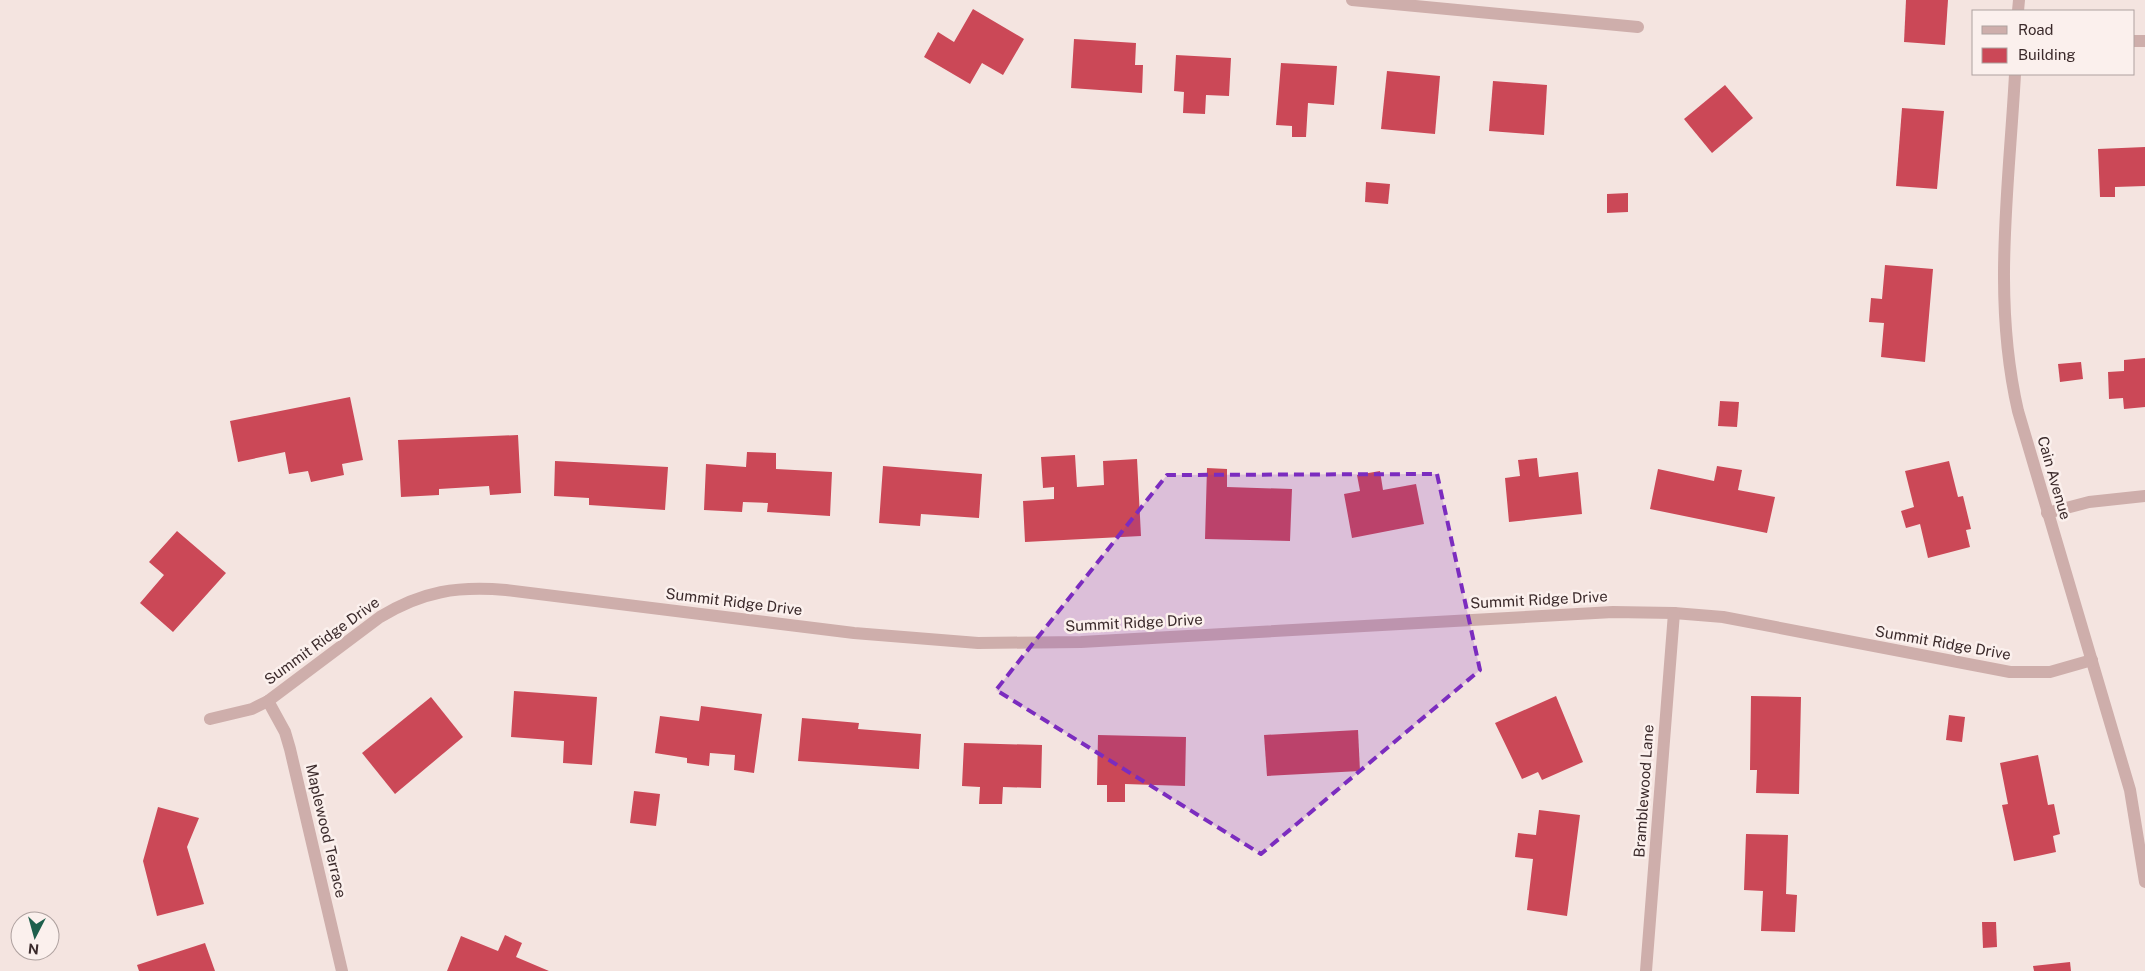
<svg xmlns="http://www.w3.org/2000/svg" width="2145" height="971" font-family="'Public Sans',sans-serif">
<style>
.building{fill:#cb4857}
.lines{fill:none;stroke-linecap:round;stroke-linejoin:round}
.minor{stroke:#ceaeab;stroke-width:12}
.marked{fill:#7b2cbf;fill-opacity:0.2;stroke:#7b2cbf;stroke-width:4;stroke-dasharray:10 6;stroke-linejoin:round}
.labels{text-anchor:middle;stroke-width:5;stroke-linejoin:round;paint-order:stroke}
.street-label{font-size:15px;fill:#3b2a2b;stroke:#fbf0ed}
</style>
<rect width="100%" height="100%" fill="#f4e4e0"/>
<!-- building -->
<g class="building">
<polygon points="1906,0 1948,0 1945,45 1904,42"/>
<polygon points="973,9 1024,39 1003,75 982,63 970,84 924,57 938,32 954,42"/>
<polygon points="1074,39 1136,43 1135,65 1143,65 1142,93 1071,88"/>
<polygon points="1176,55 1231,58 1229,96 1206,95 1205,114 1183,113 1184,92 1174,91"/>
<polygon points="1281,63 1337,66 1334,105 1308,103 1306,137 1292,137 1292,126 1276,125"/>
<polygon points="1387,71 1440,76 1435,134 1381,129"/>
<polygon points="1493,81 1547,85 1544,135 1489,131"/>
<polygon points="1725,85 1753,118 1712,153 1684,119"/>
<polygon points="1902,108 1944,111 1937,189 1896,186"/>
<polygon points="2145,147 2145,186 2115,187 2115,197 2100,197 2098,149"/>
<polygon points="1366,182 1390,184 1388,204 1365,202"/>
<polygon points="1628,193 1628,212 1607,213 1607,194"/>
<polygon points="1885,265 1933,269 1925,362 1881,357 1884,323 1869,322 1871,298 1882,299"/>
<polygon points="2145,358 2145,407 2124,409 2123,398 2109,399 2108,372 2124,371 2124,360"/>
<polygon points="2081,362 2083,379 2060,382 2058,364"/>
<polygon points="350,397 363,460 342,464 344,475 311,482 308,471 289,474 285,452 238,462 230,421"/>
<polygon points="1720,401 1739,402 1737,427 1718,426"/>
<polygon points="518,435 521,493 490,495 489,486 439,489 439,495 401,497 398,440"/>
<polygon points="747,452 776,453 776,469 832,472 830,516 767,512 768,503 743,502 742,512 704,510 706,464 746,467"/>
<polygon points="1075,455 1077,487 1104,485 1103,461 1137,459 1141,536 1025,542 1023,501 1054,499 1054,487 1043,488 1041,457"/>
<polygon points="1537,458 1539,477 1578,472 1582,514 1509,522 1505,478 1520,476 1518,460"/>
<polygon points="555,461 668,467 665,510 589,505 589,498 554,496"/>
<polygon points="1949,461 1958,497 1963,496 1971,529 1966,530 1970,547 1928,558 1920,524 1906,528 1901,511 1914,507 1905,471"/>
<polygon points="883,466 982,474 979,518 921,514 920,526 879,523"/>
<polygon points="1717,466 1742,470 1738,490 1775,497 1767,533 1650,509 1658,469 1714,481"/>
<polygon points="1207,468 1227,469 1227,487 1292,489 1290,541 1205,539"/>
<polygon points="1380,471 1383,490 1416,484 1424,524 1352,538 1344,494 1360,491 1357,475"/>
<polygon points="177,531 226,573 173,632 140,603 164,575 149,562"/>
<polygon points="514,691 597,697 592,765 563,763 564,741 511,737"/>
<polygon points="1556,696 1583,762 1542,780 1538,772 1522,779 1495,723"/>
<polygon points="1751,696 1801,697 1799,794 1756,793 1757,770 1750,770"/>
<polygon points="431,697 463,737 395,794 362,753"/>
<polygon points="701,706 762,714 754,773 734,770 735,755 710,753 709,766 687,763 687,758 655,753 660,716 699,721"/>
<polygon points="1949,715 1965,717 1962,742 1946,740"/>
<polygon points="802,718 859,723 858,729 921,734 919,769 798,761"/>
<polygon points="1358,730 1360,771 1267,776 1264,735"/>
<polygon points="1098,735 1186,737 1185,786 1125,784 1125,802 1107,802 1107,785 1097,785"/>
<polygon points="964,743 1042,745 1041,788 1003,787 1002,804 979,804 980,787 962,786"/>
<polygon points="2038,755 2048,805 2054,804 2060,834 2053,836 2056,852 2014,861 2002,805 2008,804 2000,763"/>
<polygon points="634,791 660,794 656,826 630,823"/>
<polygon points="158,807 199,818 187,847 204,904 157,916 143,861"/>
<polygon points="1539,810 1580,815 1567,916 1527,910 1533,859 1515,857 1518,833 1536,835"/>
<polygon points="1746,834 1788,835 1786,894 1797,895 1795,932 1761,931 1763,891 1744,890"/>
<polygon points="1982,922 1996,922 1997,947 1983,948"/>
<polygon points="505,935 522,943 516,957 549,971 447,971 461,936 498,951"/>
<polygon points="205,943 215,971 139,971 137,965"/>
<polygon points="2070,962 2071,971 2034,971 2033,966"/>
</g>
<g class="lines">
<!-- minor -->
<g class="minor">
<polyline points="1352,0 1638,27"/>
<polyline points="2018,11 2019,0"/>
<polyline points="2134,41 2145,41"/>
<path d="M2015 74C2009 187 1992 299 2018 411L2130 790 2145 882"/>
<polyline points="2047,513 2089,502 2145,496"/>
<polyline points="268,701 285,732 290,749 342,971"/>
<path d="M210 719 252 709 268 701 380 617C423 591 457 586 506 590L854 633 978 643 1081 642 1613 612 1674 613 1723 617 2010 672H2050L2092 660"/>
<polyline points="1646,971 1674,613"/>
</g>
</g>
<!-- marked area -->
<path class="marked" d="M1437 474 1480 670 1261 854 996 690 1167 475Z"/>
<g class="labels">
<!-- street labels -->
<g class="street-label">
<text transform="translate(2054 478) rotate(74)" y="5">Cain Avenue</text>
<text transform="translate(1539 600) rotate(-3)" y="5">Summit Ridge Drive</text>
<text transform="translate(734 602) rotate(7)" y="5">Summit Ridge Drive</text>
<text transform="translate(1134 623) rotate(-3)" y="5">Summit Ridge Drive</text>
<text transform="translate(322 641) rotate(-36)" y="5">Summit Ridge Drive</text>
<text transform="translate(1943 643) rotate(10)" y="5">Summit Ridge Drive</text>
<text transform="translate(1644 791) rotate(-86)" y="5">Bramblewood Lane</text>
<text transform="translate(326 831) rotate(77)" y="5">Maplewood Terrace</text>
</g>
</g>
<!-- legend -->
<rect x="1972" y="10" width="162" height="65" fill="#fbf0ed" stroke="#aea19f"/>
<rect x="1982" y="26" width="25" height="8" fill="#ceaeab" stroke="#aea19f"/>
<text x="2018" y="35" font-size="15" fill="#3b2a2b">Road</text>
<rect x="1982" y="48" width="25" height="15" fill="#cb4857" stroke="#aea19f"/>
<text x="2018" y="60" font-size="15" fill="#3b2a2b">Building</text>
<!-- north arrow -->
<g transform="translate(35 936) rotate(186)"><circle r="24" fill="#fbf0ed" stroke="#aea19f"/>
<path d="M0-4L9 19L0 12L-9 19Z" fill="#1e5f4c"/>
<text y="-8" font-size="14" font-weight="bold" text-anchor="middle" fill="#3b2a2b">N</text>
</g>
</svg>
